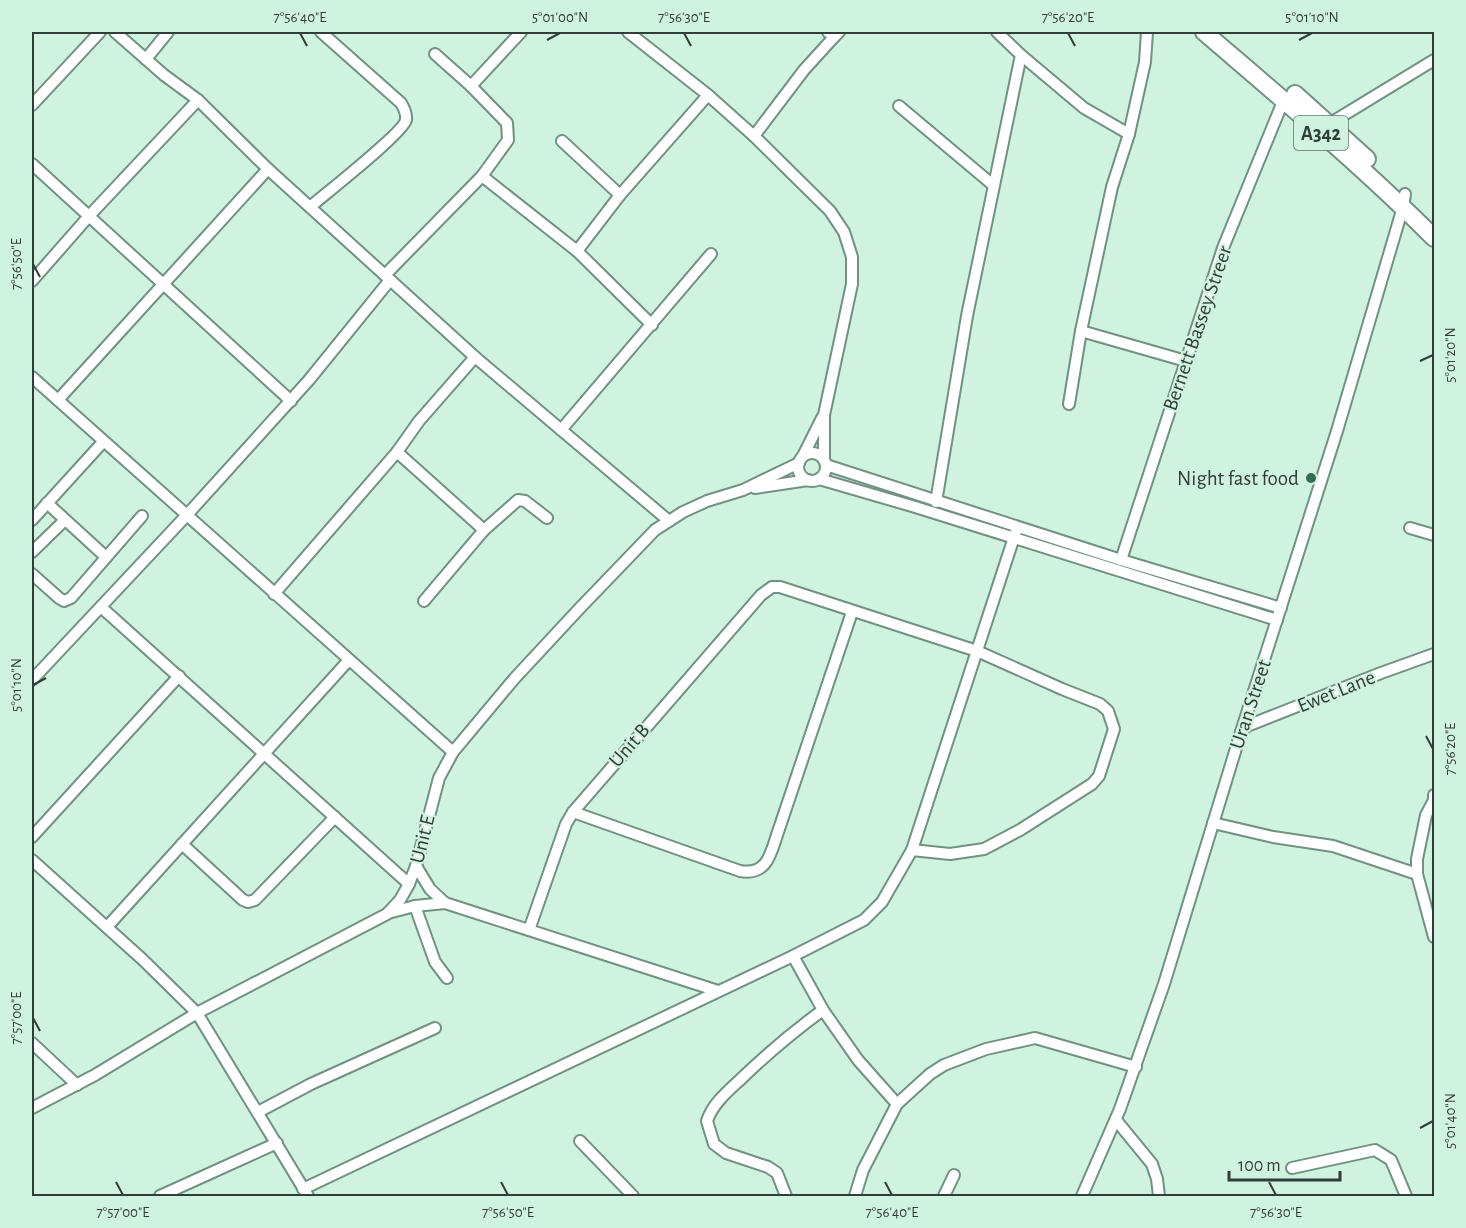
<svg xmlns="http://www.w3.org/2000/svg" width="1466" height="1228" font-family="'Alegreya Sans',sans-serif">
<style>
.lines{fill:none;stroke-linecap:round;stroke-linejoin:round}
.minor-casing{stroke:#719182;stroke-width:14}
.highway-casing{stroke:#719182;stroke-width:20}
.minor{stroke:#fff;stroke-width:10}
.highway{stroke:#fff;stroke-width:16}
.ticks{fill:none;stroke:#303e38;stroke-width:2}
.poi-dot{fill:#346c55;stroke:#d0f3e1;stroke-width:2}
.labels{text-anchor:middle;stroke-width:4.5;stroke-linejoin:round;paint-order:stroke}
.shield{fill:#d0f3e1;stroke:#60746b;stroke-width:1.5}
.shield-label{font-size:20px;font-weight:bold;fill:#303e38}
.street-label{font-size:21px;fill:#303e38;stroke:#d0f3e1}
.poi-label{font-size:21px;fill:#303e38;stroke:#d0f3e1;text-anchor:end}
.neatline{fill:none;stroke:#303e38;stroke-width:2}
.ticks-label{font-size:15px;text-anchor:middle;fill:#303e38}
</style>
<rect width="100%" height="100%" fill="#d0f3e1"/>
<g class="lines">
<!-- minor casing -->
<g class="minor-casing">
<g id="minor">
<polyline points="115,32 164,75 198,100 268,169 475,357 669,521"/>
<polyline points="628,32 708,95 754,136 830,211 844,232 852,257 852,284 824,415 824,460"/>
<polyline points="828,32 834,37 839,32"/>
<polyline points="1021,55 1084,108 1129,134"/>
<polyline points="146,59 168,32"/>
<polyline points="471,86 521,32"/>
<polyline points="32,105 100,32"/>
<polyline points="899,106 993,185"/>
<polyline points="1329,124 1434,60"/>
<polyline points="754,136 804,70 834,37"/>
<polyline points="562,141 620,195"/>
<polyline points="32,164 291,401"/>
<polyline points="482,176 577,251 652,325"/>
<path d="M310 207C325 194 403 133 406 120 407 114 404 108 401 103L321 32"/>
<polyline points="577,251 620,195 708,95"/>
<polyline points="385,275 482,176 508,140 507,123 471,86 435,54"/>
<polyline points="32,281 89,216 198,100"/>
<polyline points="1081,331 1186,361"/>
<polyline points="32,377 453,752"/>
<polyline points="58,400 268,169"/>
<polyline points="1069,404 1081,331 1112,187 1129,134 1145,62 1147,32"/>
<polyline points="561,430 711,254"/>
<polyline points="397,452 484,530"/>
<circle cx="812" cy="467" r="14"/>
<polyline points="803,456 822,418"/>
<polyline points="826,465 1121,560 1281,608"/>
<polyline points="819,479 912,506 1277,620"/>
<polyline points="755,488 808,480"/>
<polyline points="936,502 967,316 1021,55 997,32"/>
<polyline points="47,503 106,557"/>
<polyline points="32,520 103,442"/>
<polyline points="1410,528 1434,535"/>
<polyline points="32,552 65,520"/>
<polyline points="1121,560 1223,248 1284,99"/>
<polyline points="32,574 59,598 64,601 71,598 142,516"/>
<polyline points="274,594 397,452 419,421 475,357"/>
<polyline points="424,601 484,530 518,500 525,501 547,518"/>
<polyline points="101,607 409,884"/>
<polyline points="32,680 186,516 309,380 390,280"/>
<polyline points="1241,732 1247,726 1381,673 1434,654"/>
<polyline points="1434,795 1434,800 1426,815 1417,859 1417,874 1434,937"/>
<path d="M573 812 740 871C769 876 771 851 779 829L852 612"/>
<polyline points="1213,823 1273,837 1333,846 1417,874"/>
<polyline points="32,837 179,676"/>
<polyline points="182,844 243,900 248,902 255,900 335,817"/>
<polyline points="32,860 142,959 197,1013 308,1196"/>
<polyline points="416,866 430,889 445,903"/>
<polyline points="415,906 435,962 447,978"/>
<polyline points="388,913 415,906 445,903 718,991"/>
<polyline points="107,927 349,660"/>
<polyline points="529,930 566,824 573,812 761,595 772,587 780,587 977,651 1062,689 1100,704 1108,711 1114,729 1099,776 1092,784 1020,830 984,849 950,854 912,850"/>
<polyline points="793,956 823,1010 858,1060 897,1104"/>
<polyline points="32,1043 77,1085"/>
<polyline points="32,1108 95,1075 197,1013 387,914 400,900 409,884 416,866 439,778 453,752 514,679 579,609 655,530 683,512 707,501 743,490 799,463"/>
<polyline points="258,1112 311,1084 435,1028"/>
<polyline points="1116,1120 1152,1164 1157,1179 1159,1196"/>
<polyline points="580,1141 633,1196"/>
<polyline points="1292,1168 1375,1150 1391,1160 1406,1196"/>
<polyline points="303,1189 793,956 864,920 882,902 912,850 1017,528"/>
<polyline points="160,1196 277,1143"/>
<path d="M786 1196 777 1173 768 1167 726 1153 714 1144 707 1121C713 1103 728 1091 742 1078 768 1053 794 1031 823 1010"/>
<polyline points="855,1196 863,1170 897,1104 930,1074 944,1065 986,1049 1035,1038 1136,1067"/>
<polyline points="944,1196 954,1175"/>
<polyline points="1082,1196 1120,1109 1164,984 1241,732 1337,431 1403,207 1405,194"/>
</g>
</g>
<!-- highway casing -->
<g class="highway-casing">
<g id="highway">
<path d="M1204 32C1282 99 1361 165 1434 238"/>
<polyline points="1295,94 1367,159"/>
</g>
</g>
<!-- minor -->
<use href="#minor" class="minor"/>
<!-- highway -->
<use href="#highway" class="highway"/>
</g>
<!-- ticks -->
<path class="ticks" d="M300 33 307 46M684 33 691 46M1068 33 1075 46M547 40 560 33M1299 40 1312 33M33 264 40 277M1420 361 1433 355M33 685 46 678M1426 736 1433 749M33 1018 40 1031M1420 1128 1433 1121M116 1182 123 1195M501 1182 508 1195M885 1182 892 1195M1269 1182 1276 1195"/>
<!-- markers -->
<circle class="poi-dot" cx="1311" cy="478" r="6"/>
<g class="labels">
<!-- shield labels -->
<rect class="shield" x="1294" y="116" width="54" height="34" rx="4.5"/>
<g class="shield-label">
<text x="1321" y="140">A342</text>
</g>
<!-- street labels -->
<g class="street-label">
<text transform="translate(1197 328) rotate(-71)" y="7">Bernett Bassey Streer</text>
<text transform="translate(1336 691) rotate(-22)" y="7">Ewet Lane</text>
<text transform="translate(1250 704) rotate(-72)" y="7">Uran Street</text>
<text transform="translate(629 745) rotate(-49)" y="7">Unit B</text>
<text transform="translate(422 839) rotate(-76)" y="7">Unit E</text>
</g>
<!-- poi labels -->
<g class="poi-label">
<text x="1299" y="485">Night fast food</text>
</g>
</g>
<!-- border -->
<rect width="1466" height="1228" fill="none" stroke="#d0f3e1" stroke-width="66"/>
<!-- scale -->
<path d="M1229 1171v9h111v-9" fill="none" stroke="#303e38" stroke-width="3"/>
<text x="1238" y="1171" font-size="18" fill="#303e38" stroke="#d0f3e1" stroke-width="4.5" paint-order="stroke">100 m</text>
<rect x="33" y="33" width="1400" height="1162" class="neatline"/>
<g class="ticks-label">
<text x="300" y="22">7°56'40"E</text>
<text x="560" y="22">5°01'00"N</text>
<text x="684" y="22">7°56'30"E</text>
<text x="1068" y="22">7°56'20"E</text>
<text x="1312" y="22">5°01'10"N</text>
<text transform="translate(16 264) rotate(-90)" y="5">7°56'50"E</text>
<text transform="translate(1450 355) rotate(-90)" y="5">5°01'20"N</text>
<text transform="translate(16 685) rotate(-90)" y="5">5°01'10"N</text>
<text transform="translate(1450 749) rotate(-90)" y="5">7°56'20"E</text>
<text transform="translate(16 1018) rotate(-90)" y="5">7°57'00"E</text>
<text transform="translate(1450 1121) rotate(-90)" y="5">5°01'40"N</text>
<text x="123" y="1217">7°57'00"E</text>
<text x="508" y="1217">7°56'50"E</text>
<text x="892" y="1217">7°56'40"E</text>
<text x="1276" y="1217">7°56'30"E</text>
</g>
</svg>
